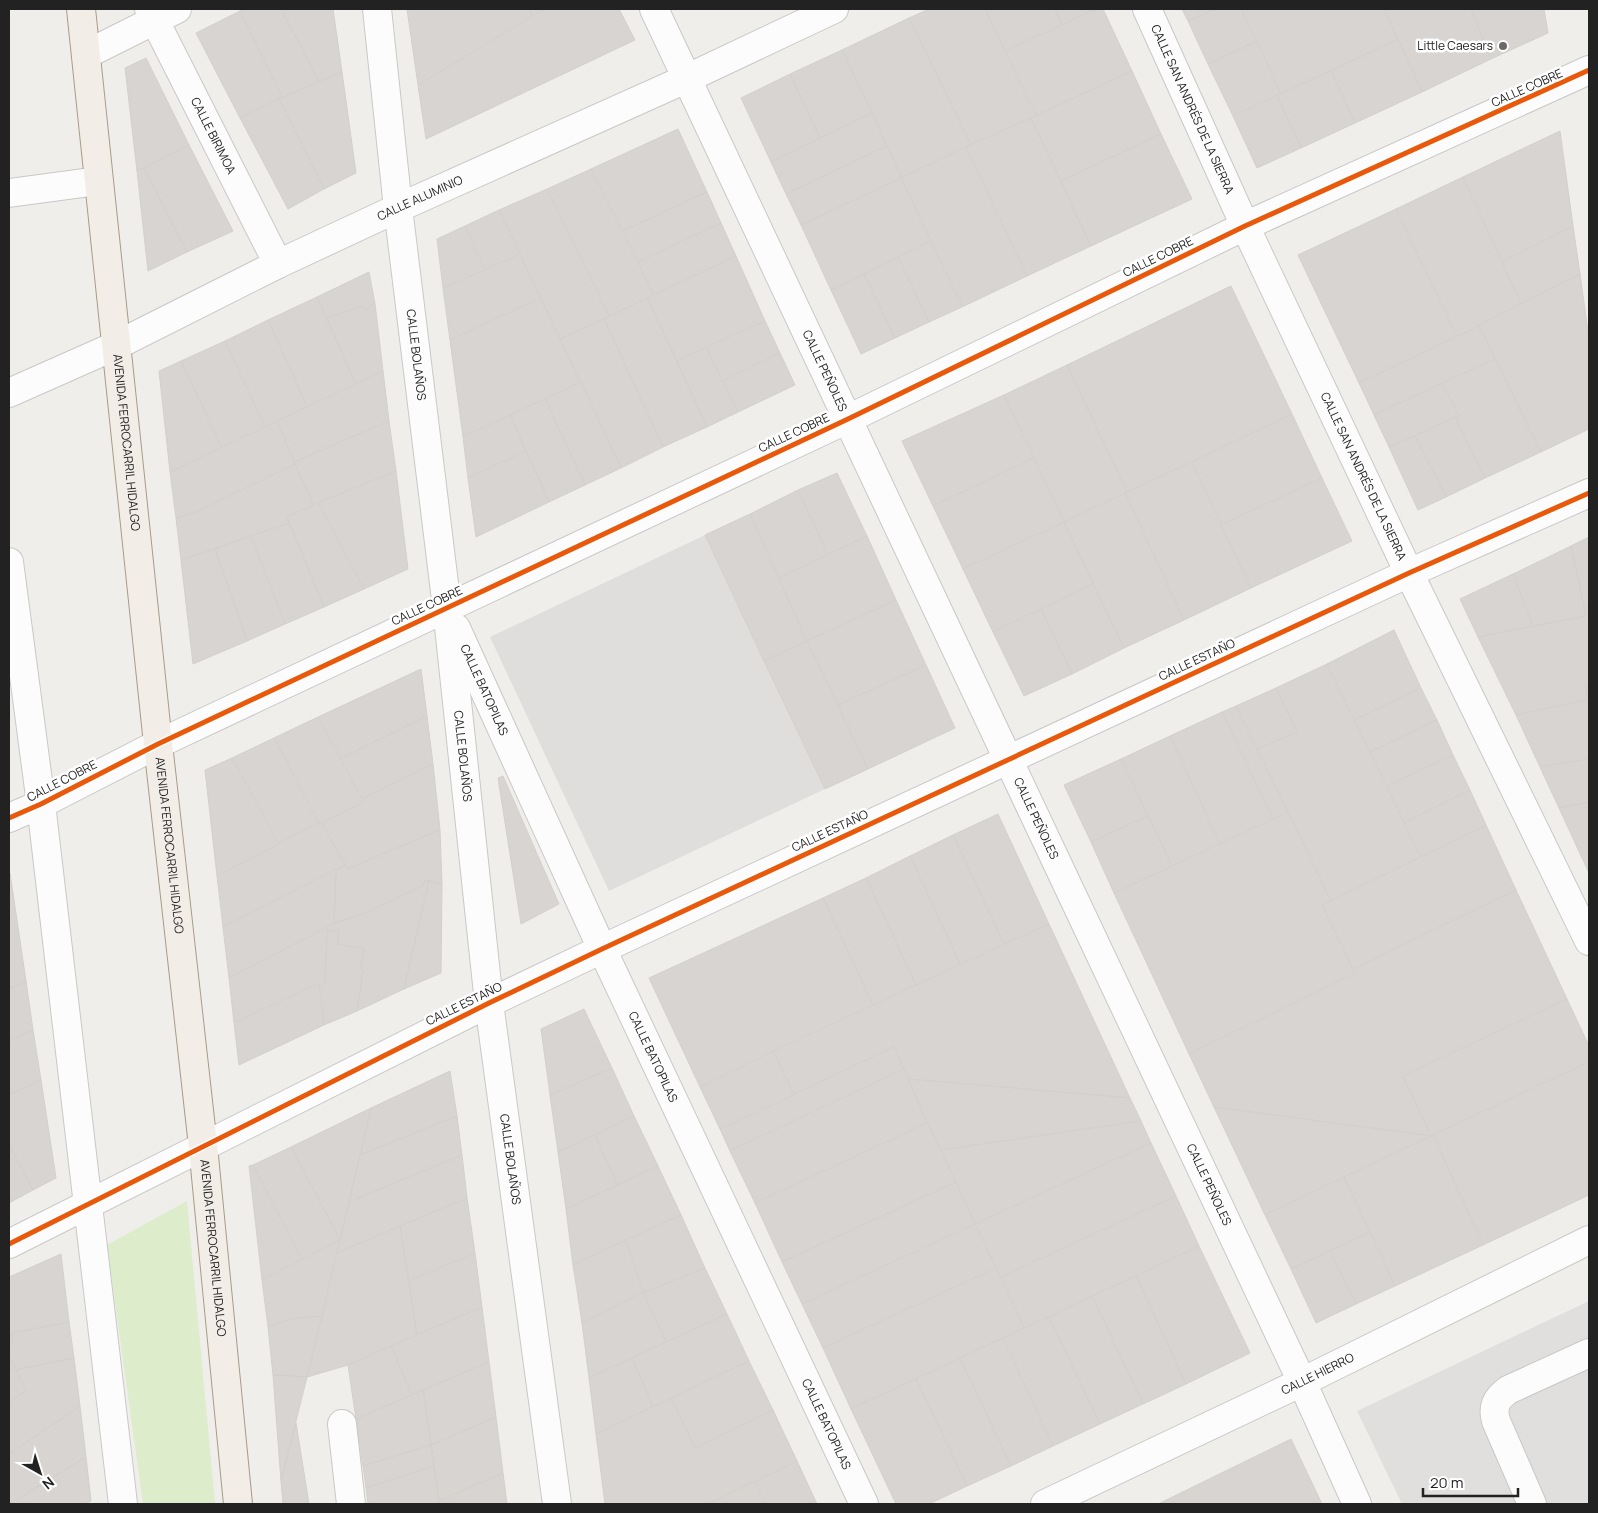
<svg xmlns="http://www.w3.org/2000/svg" width="1598" height="1513" font-family="Manrope,sans-serif">
<style>
.residential{fill:#dfdedc}
.grass{fill:#ddeccb}
.parking{fill:#e0dfde}
.building{fill:#d7d4d2;stroke:#d3d0cc}
.lines{fill:none;stroke-linecap:round;stroke-linejoin:round}
.minor-casing{stroke:#c9c8c7;stroke-width:30}
.major-casing{stroke:#a79c86;stroke-width:30}
.minor{stroke:#fdfcfc;stroke-width:28}
.major{stroke:#f3ede7;stroke-width:28}
.cycleway-casing{stroke:#fff;stroke-width:8}
.cycleway{stroke:#e8590c;stroke-width:5}
.poi-dot{fill:#6a6968;stroke:#fff;stroke-width:2}
.labels{text-anchor:middle;stroke-width:5;stroke-linejoin:round;paint-order:stroke}
.poi-label{font-size:12px;fill:#222;stroke:#fff;text-anchor:end}
.street-label{font-size:12px;fill:#222;stroke:#fff}
</style>
<rect width="100%" height="100%" fill="#f0eeeb"/>
<!-- residential -->
<polygon class="residential" points="705,535 825,789 609,891 490,637"/>
<!-- grass -->
<polygon class="grass" points="187,1201 215,1504 143,1504 107,1245"/>
<!-- parking -->
<polygon class="parking" points="1589,1301 1589,1504 1402,1504 1357,1411"/>
<!-- building -->
<g class="building">
<polygon points="245,9 281,9 319,81 282,98 240,11"/>
<polygon points="281,9 333,9 342,72 319,81"/>
<polygon points="407,9 529,9 532,17 418,85"/>
<polygon points="529,9 544,9 532,16"/>
<polygon points="544,9 619,9 635,40 426,139 418,85"/>
<polygon points="929,9 985,9 1036,115 971,145 909,18"/>
<polygon points="985,9 1055,9 1062,25 1005,51"/>
<polygon points="1055,9 1096,9 1062,25"/>
<polygon points="1096,9 1103,9 1132,71 1036,115 1005,51"/>
<polygon points="1182,9 1215,9 1188,21"/>
<polygon points="1215,9 1241,9 1257,41 1208,64 1188,21"/>
<polygon points="1241,9 1384,9 1398,39 1281,94"/>
<polygon points="1384,9 1471,9 1491,59 1422,92"/>
<polygon points="1471,9 1544,9 1548,33 1491,59"/>
<polygon points="240,11 282,97 240,118 196,33"/>
<polygon points="909,18 971,145 902,178 842,50"/>
<polygon points="1398,39 1422,92 1355,123 1331,71"/>
<polygon points="1257,41 1281,94 1233,116 1208,64"/>
<polygon points="842,50 872,113 820,138 790,74"/>
<polygon points="146,58 189,145 137,171 125,68"/>
<polygon points="1132,71 1161,134 1061,181 1031,118"/>
<polygon points="1331,71 1355,123 1301,148 1277,95"/>
<polygon points="342,72 356,173 324,189 279,99"/>
<polygon points="790,74 820,138 771,162 741,98"/>
<polygon points="1277,95 1301,148 1257,168 1233,116"/>
<polygon points="279,99 324,189 288,209 240,118"/>
<polygon points="872,113 887,146 786,194 771,162"/>
<polygon points="1031,118 1091,246 1027,276 966,147"/>
<polygon points="678,129 707,192 623,231 591,169"/>
<polygon points="1560,131 1573,226 1502,262 1463,177"/>
<polygon points="1161,134 1192,199 1091,246 1061,181"/>
<polygon points="189,145 233,231 187,252 144,168"/>
<polygon points="887,146 902,178 801,225 786,194"/>
<polygon points="966,147 1027,276 962,307 901,178"/>
<polygon points="144,168 187,252 148,271 137,171"/>
<polygon points="591,169 654,295 609,316 547,189"/>
<polygon points="1463,177 1521,304 1457,337 1396,209"/>
<polygon points="901,178 931,241 831,290 801,225"/>
<polygon points="547,189 609,316 560,339 499,210"/>
<polygon points="707,192 721,223 638,262 623,231"/>
<polygon points="1396,209 1457,337 1359,383 1298,255"/>
<polygon points="499,210 520,254 485,270 465,226"/>
<polygon points="721,223 736,256 654,295 638,262"/>
<polygon points="465,226 485,270 443,288 437,239"/>
<polygon points="1573,226 1580,274 1521,304 1502,262"/>
<polygon points="931,241 962,307 929,322 898,257"/>
<polygon points="520,254 540,298 450,340 443,288"/>
<polygon points="736,256 765,321 677,361 647,298"/>
<polygon points="898,257 929,322 895,338 864,274"/>
<polygon points="369,272 375,304 365,310 363,306 327,318 317,297"/>
<polygon points="864,274 895,338 861,354 831,290"/>
<polygon points="1580,274 1589,339 1589,429 1541,452 1479,325"/>
<polygon points="1231,286 1292,414 1127,492 1067,365"/>
<polygon points="317,297 356,385 307,407 268,320"/>
<polygon points="540,298 581,382 463,437 450,340"/>
<polygon points="647,298 707,427 663,447 604,319"/>
<polygon points="373,304 375,304 383,371 356,385 327,318 363,306 365,310"/>
<polygon points="604,319 663,447 621,468 560,339"/>
<polygon points="268,320 307,407 265,427 225,341"/>
<polygon points="765,321 780,353 722,381 706,347"/>
<polygon points="1479,326 1495,359 1374,415 1359,383"/>
<polygon points="225,341 265,427 222,448 181,361"/>
<polygon points="706,347 738,412 707,427 677,361"/>
<polygon points="780,353 795,385 738,412 722,381"/>
<polygon points="1495,359 1541,452 1485,478 1455,417 1459,416 1442,383"/>
<polygon points="181,361 222,448 170,472 159,371"/>
<polygon points="1067,365 1127,492 1064,522 1004,395"/>
<polygon points="383,371 389,421 294,462 277,421"/>
<polygon points="581,382 621,468 585,485 545,399"/>
<polygon points="1442,383 1459,416 1389,447 1374,415"/>
<polygon points="1004,395 1034,458 933,506 902,441"/>
<polygon points="545,399 585,485 549,502 510,415"/>
<polygon points="1292,414 1322,478 1221,525 1192,462"/>
<polygon points="510,415 526,451 468,478 463,437"/>
<polygon points="1455,417 1485,478 1446,497 1415,436"/>
<polygon points="277,421 295,464 196,512 176,518 170,472"/>
<polygon points="389,421 396,471 313,505 294,462"/>
<polygon points="1415,436 1446,497 1418,510 1389,447"/>
<polygon points="526,451 549,502 476,537 468,478"/>
<polygon points="1034,458 1064,522 963,569 933,506"/>
<polygon points="1192,462 1251,588 1184,620 1125,493"/>
<polygon points="295,464 313,505 287,517 289,523 181,560 176,518 196,512"/>
<polygon points="396,471 408,569 364,589 318,503"/>
<polygon points="837,473 867,536 828,555 798,490"/>
<polygon points="1322,478 1352,541 1251,588 1221,525"/>
<polygon points="798,490 828,555 779,578 750,514"/>
<polygon points="1125,493 1184,620 1124,648 1064,522"/>
<polygon points="318,503 364,589 324,607 287,517"/>
<polygon points="750,514 807,641 764,661 705,535"/>
<polygon points="1064,522 1093,584 993,632 963,569"/>
<polygon points="289,523 324,607 285,624 251,536"/>
<polygon points="251,536 285,624 247,641 215,549"/>
<polygon points="867,536 896,600 807,641 779,578"/>
<polygon points="1589,537 1589,616 1586,616 1571,546"/>
<polygon points="1571,546 1586,616 1533,626 1513,574"/>
<polygon points="215,549 247,641 193,664 181,560"/>
<polygon points="1513,574 1533,626 1478,637 1460,599"/>
<polygon points="1093,584 1124,648 1072,674 1041,609"/>
<polygon points="896,600 926,665 838,705 807,641"/>
<polygon points="1041,609 1072,674 1024,696 993,632"/>
<polygon points="1586,616 1589,616 1589,685 1586,686 1587,700 1516,715 1478,637"/>
<polygon points="1394,630 1421,688 1354,720 1327,664"/>
<polygon points="807,641 868,769 825,789 764,661"/>
<polygon points="1327,664 1421,857 1331,901 1257,749 1297,732 1276,688"/>
<polygon points="926,665 955,728 868,769 838,705"/>
<polygon points="421,669 427,716 340,759 318,717"/>
<polygon points="1589,685 1589,759 1540,767 1516,715 1587,700 1586,686"/>
<polygon points="1276,688 1297,732 1257,749 1236,706"/>
<polygon points="1421,688 1437,720 1370,752 1354,720"/>
<polygon points="1236,706 1288,812 1273,819 1222,712"/>
<polygon points="1222,712 1273,819 1220,844 1170,736"/>
<polygon points="427,716 433,764 362,799 340,759"/>
<polygon points="318,717 364,802 319,824 274,738"/>
<polygon points="1437,720 1453,755 1387,786 1370,752"/>
<polygon points="1170,736 1220,844 1172,866 1121,759"/>
<polygon points="274,738 319,823 278,843 232,758"/>
<polygon points="1453,755 1470,790 1404,823 1387,786"/>
<polygon points="232,758 279,844 217,876 205,770"/>
<polygon points="1121,759 1148,816 1091,842 1064,785"/>
<polygon points="1589,759 1589,802 1559,808 1540,767"/>
<polygon points="433,764 440,830 347,869 322,823 364,802 362,799"/>
<polygon points="503,776 559,904 521,924 498,778"/>
<polygon points="1470,790 1486,825 1421,857 1404,823"/>
<polygon points="1589,802 1589,873 1559,808"/>
<polygon points="1288,812 1331,901 1322,905 1355,973 1189,1054 1114,893"/>
<polygon points="998,814 1049,924 1004,944 953,835"/>
<polygon points="1148,816 1172,866 1114,893 1091,842"/>
<polygon points="319,823 322,823 345,865 223,927 217,876 279,844 278,843"/>
<polygon points="1486,825 1516,890 1353,969 1322,905"/>
<polygon points="440,830 442,884 425,880 423,886 365,913 334,923 336,870 345,865 347,869"/>
<polygon points="953,835 1004,944 960,964 910,856"/>
<polygon points="910,856 960,964 916,985 866,878"/>
<polygon points="336,869 334,923 229,978 223,927"/>
<polygon points="10,873 26,981 9,989 9,874"/>
<polygon points="866,878 916,985 873,1005 823,898"/>
<polygon points="425,880 429,881 404,989 357,1011 363,970 360,970 364,949 337,944 339,931 327,931 328,926 365,913 423,886"/>
<polygon points="429,881 442,884 441,973 404,989"/>
<polygon points="1516,890 1567,999 1403,1076 1431,1136 1214,1107 1189,1054 1355,973 1353,969"/>
<polygon points="823,898 873,1005 700,1087 649,978"/>
<polygon points="1049,924 1130,1098 908,1079 894,1047 794,1095 773,1051"/>
<polygon points="328,927 325,983 319,985 319,983 234,1023 229,978"/>
<polygon points="327,931 339,931 337,944 364,949 360,970 363,970 357,1011 324,1025 319,985 325,983"/>
<polygon points="26,981 33,1030 9,1041 9,989"/>
<polygon points="319,983 324,1025 239,1065 234,1023"/>
<polygon points="1567,999 1589,1046 1589,1062 1431,1136 1403,1076"/>
<polygon points="584,1009 612,1068 550,1095 541,1029"/>
<polygon points="33,1030 41,1080 9,1095 9,1041"/>
<polygon points="894,1047 904,1069 730,1151 720,1129"/>
<polygon points="773,1051 794,1095 720,1129 700,1087"/>
<polygon points="1589,1062 1589,1195 1483,1245 1433,1135"/>
<polygon points="612,1068 634,1116 558,1152 550,1095"/>
<polygon points="904,1069 927,1123 755,1203 730,1151"/>
<polygon points="450,1071 457,1116 360,1155 371,1108"/>
<polygon points="908,1079 1130,1098 1141,1121 941,1150 941,1152"/>
<polygon points="41,1080 56,1178 33,1190 9,1145 9,1095"/>
<polygon points="1214,1107 1431,1136 1265,1215"/>
<polygon points="371,1108 349,1202 340,1240 291,1147"/>
<polygon points="457,1116 462,1155 349,1202 360,1155"/>
<polygon points="634,1116 658,1166 617,1185 595,1135"/>
<polygon points="1141,1121 1151,1143 975,1224 941,1150"/>
<polygon points="927,1123 956,1182 782,1262 755,1203"/>
<polygon points="595,1135 617,1185 566,1209 558,1152"/>
<polygon points="1433,1135 1483,1245 1395,1286 1344,1177"/>
<polygon points="1151,1143 1176,1196 1001,1277 975,1224"/>
<polygon points="9,1145 33,1190 9,1203"/>
<polygon points="291,1147 340,1240 302,1260 253,1165"/>
<polygon points="462,1155 467,1198 337,1253 349,1202"/>
<polygon points="253,1165 302,1260 262,1280 249,1166"/>
<polygon points="658,1166 681,1215 573,1265 566,1209"/>
<polygon points="1344,1177 1370,1232 1291,1269 1265,1215"/>
<polygon points="956,1182 975,1224 802,1304 782,1262"/>
<polygon points="1176,1196 1199,1246 1024,1328 1001,1277"/>
<polygon points="467,1198 475,1253 409,1281 400,1226"/>
<polygon points="681,1215 705,1268 643,1293 626,1240"/>
<polygon points="975,1224 996,1268 823,1348 802,1304"/>
<polygon points="400,1226 417,1335 348,1365 307,1377 337,1253"/>
<polygon points="1370,1232 1395,1286 1356,1304 1330,1251"/>
<polygon points="340,1240 322,1316 290,1319 268,1327 262,1280"/>
<polygon points="626,1240 643,1292 582,1323 573,1265"/>
<polygon points="1199,1246 1250,1353 1186,1384 1136,1276"/>
<polygon points="1330,1251 1356,1304 1316,1323 1291,1269"/>
<polygon points="475,1253 482,1307 417,1335 409,1281"/>
<polygon points="61,1254 69,1322 12,1333 13,1342 9,1345 9,1277"/>
<polygon points="705,1268 727,1314 666,1342 643,1293"/>
<polygon points="996,1268 1024,1328 851,1409 823,1348"/>
<polygon points="1136,1276 1186,1384 1143,1404 1092,1296"/>
<polygon points="643,1292 666,1342 589,1378 582,1323"/>
<polygon points="1092,1296 1143,1404 1100,1424 1049,1317"/>
<polygon points="482,1307 489,1362 412,1395 391,1346"/>
<polygon points="727,1314 749,1361 653,1407 632,1358"/>
<polygon points="322,1316 307,1377 273,1375 268,1327 290,1319"/>
<polygon points="1049,1317 1100,1424 1053,1446 1003,1338"/>
<polygon points="69,1322 74,1358 16,1370 9,1356 9,1345 13,1342 12,1333"/>
<polygon points="1003,1338 1053,1446 1011,1466 960,1358"/>
<polygon points="391,1346 412,1395 356,1419 348,1365"/>
<polygon points="9,1356 26,1390 9,1403"/>
<polygon points="74,1358 80,1406 9,1454 9,1403 26,1390 16,1370"/>
<polygon points="632,1358 653,1407 596,1434 589,1378"/>
<polygon points="960,1358 1011,1466 967,1486 916,1379"/>
<polygon points="749,1361 773,1410 695,1448 671,1398"/>
<polygon points="489,1362 496,1417 431,1445 423,1390"/>
<polygon points="273,1375 307,1377 281,1481"/>
<polygon points="916,1379 967,1486 929,1504 896,1504 851,1409"/>
<polygon points="423,1390 431,1445 363,1466 356,1419"/>
<polygon points="671,1398 695,1448 773,1410 797,1461 707,1504 605,1504 596,1434"/>
<polygon points="80,1406 86,1457 9,1504 9,1454"/>
<polygon points="496,1417 503,1473 439,1501 431,1445"/>
<polygon points="296,1423 309,1504 283,1504 281,1481"/>
<polygon points="1291,1439 1322,1504 1158,1504"/>
<polygon points="431,1445 434,1466 366,1488 363,1466"/>
<polygon points="86,1457 91,1501 85,1504 11,1504"/>
<polygon points="797,1461 817,1504 765,1504 754,1482"/>
<polygon points="434,1466 439,1504 368,1504 366,1488"/>
<polygon points="503,1473 507,1504 439,1504 439,1501"/>
<polygon points="754,1482 765,1504 712,1504 711,1502"/>
</g>
<g class="lines">
<!-- minor casing -->
<g class="minor-casing">
<g id="minor">
<path id="s1" d="M149 9 278 264"/>
<path id="s2" d="M377 9 398 208 447 608 489 1003 557 1504"/>
<path id="s3" d="M654 9 1302 1382 1357 1504"/>
<path id="s4" d="M1147 9 1245 226 1409 573 1589 941"/>
<polyline points="87,54 177,9"/>
<polyline points="9,193 98,181"/>
<path id="s5" d="M9 393 115 346 278 264 398 208 688 78 834 9"/>
<polyline points="9,562 41,804 123,1504"/>
<path id="s6" d="M456 628 602 949 864 1504"/>
<polyline points="9,818 41,804 158,744 848,419 1245,226 1589,70"/>
<polyline points="9,1244 489,1003 602,949 1409,573 1589,493"/>
<polyline points="342,1424 351,1504"/>
<path id="s7" d="M1045 1504 1302 1382 1589 1240"/>
<path d="M1532 1504 1496 1421C1492 1407 1496 1399 1508 1390L1589 1353"/>
</g>
</g>
<!-- major casing -->
<g class="major-casing">
<g id="major">
<path id="s8" d="M81 9 158 744 203 1146 238 1504"/>
</g>
</g>
<!-- minor -->
<use href="#minor" class="minor"/>
<!-- major -->
<use href="#major" class="major"/>
<!-- cycleway casing -->
<g class="cycleway-casing">
<g id="cycleway">
<polyline points="9,818 41,804 158,744 848,419 1245,226 1589,70"/>
<polyline points="9,1244 489,1003 602,949 1409,573 1589,493"/>
</g>
</g>
<!-- cycleway -->
<use href="#cycleway" class="cycleway"/>
</g>
<!-- markers -->
<circle class="poi-dot" cx="1503" cy="46" r="5"/>
<g class="labels">
<!-- poi labels -->
<g class="poi-label">
<text x="1493" y="50">Little Caesars</text>
</g>
<!-- street labels -->
<g class="street-label">
<text transform="translate(1527 88) rotate(-24)" y="4">CALLE COBRE</text>
<text dy="4" stroke="none"><textPath href="#s4" startOffset="110">CALLE SAN ANDRÉS DE LA SIERRA</textPath></text>
<text dy="4" stroke="none"><textPath href="#s1" startOffset="142">CALLE BIRIMOA</textPath></text>
<text dy="4" stroke="none"><textPath href="#s5" startOffset="455">CALLE ALUMINIO</textPath></text>
<text transform="translate(1158 257) rotate(-26)" y="4">CALLE COBRE</text>
<text dy="4" stroke="none"><textPath href="#s2" startOffset="348">CALLE BOLAÑOS</textPath></text>
<text dy="4" stroke="none"><textPath href="#s3" startOffset="400">CALLE PEÑOLES</textPath></text>
<text transform="translate(794 433) rotate(-25)" y="4">CALLE COBRE</text>
<text dy="4" stroke="none"><textPath href="#s8" startOffset="436">AVENIDA FERROCARRIL HIDALGO</textPath></text>
<text dy="4" stroke="none"><textPath href="#s4" startOffset="515">CALLE SAN ANDRÉS DE LA SIERRA</textPath></text>
<text transform="translate(427 606) rotate(-25)" y="4">CALLE COBRE</text>
<text transform="translate(1197 660) rotate(-25)" y="4">CALLE ESTAÑO</text>
<text dy="4" stroke="none"><textPath href="#s6" startOffset="68">CALLE BATOPILAS</textPath></text>
<text dy="4" stroke="none"><textPath href="#s2" startOffset="752">CALLE BOLAÑOS</textPath></text>
<text transform="translate(62 781) rotate(-27)" y="4">CALLE COBRE</text>
<text dy="4" stroke="none"><textPath href="#s3" startOffset="895">CALLE PEÑOLES</textPath></text>
<text transform="translate(830 831) rotate(-25)" y="4">CALLE ESTAÑO</text>
<text dy="4" stroke="none"><textPath href="#s8" startOffset="841">AVENIDA FERROCARRIL HIDALGO</textPath></text>
<text transform="translate(464 1004) rotate(-26)" y="4">CALLE ESTAÑO</text>
<text dy="4" stroke="none"><textPath href="#s6" startOffset="472">CALLE BATOPILAS</textPath></text>
<text dy="4" stroke="none"><textPath href="#s2" startOffset="1158">CALLE BOLAÑOS</textPath></text>
<text dy="4" stroke="none"><textPath href="#s3" startOffset="1300">CALLE PEÑOLES</textPath></text>
<text dy="4" stroke="none"><textPath href="#s8" startOffset="1246">AVENIDA FERROCARRIL HIDALGO</textPath></text>
<text dy="4" stroke="none"><textPath href="#s7" startOffset="302">CALLE HIERRO</textPath></text>
<text dy="4" stroke="none"><textPath href="#s6" startOffset="878">CALLE BATOPILAS</textPath></text>
</g>
</g>
<!-- border -->
<rect width="1598" height="1513" fill="none" stroke="#222222" stroke-width="20"/>
<!-- north arrow -->
<g transform="translate(40 1473) rotate(141)" stroke="#ffffff" stroke-width="4" paint-order="stroke">
<path d="M0-4L9 19L0 12L-9 19Z" fill="#222222"/>
<text y="-8" font-size="14" font-weight="bold" text-anchor="middle" fill="#222222">N</text>
</g>
<!-- scale -->
<path d="M1423 1488v8h95v-8" fill="none" stroke="#222222" stroke-width="2.5"/>
<text x="1430" y="1488" font-size="15" fill="#222222" stroke="#ffffff" stroke-width="4" paint-order="stroke">20 m</text>
</svg>
